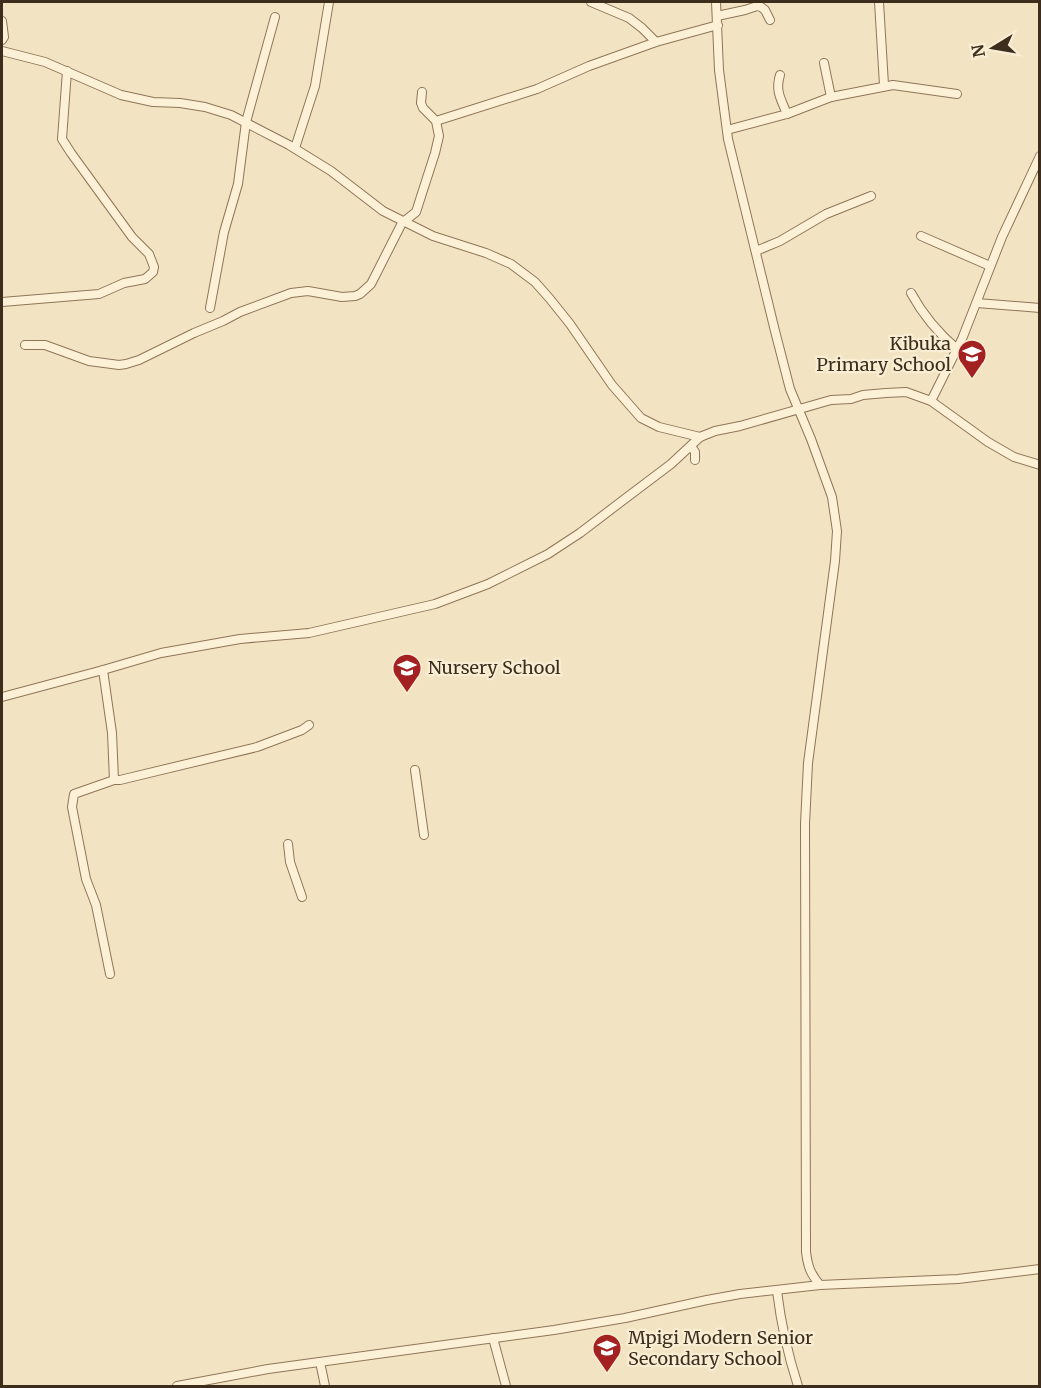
<svg xmlns="http://www.w3.org/2000/svg" width="1041" height="1388" font-family="Merriweather,serif">
<style>
.lines{fill:none;stroke-linecap:round;stroke-linejoin:round}
.street-casing{stroke:#8f7557;stroke-width:10}
.street{stroke:#fcf1d7;stroke-width:8}
.labels{text-anchor:middle;stroke-width:4.5;stroke-linejoin:round;paint-order:stroke}
.poi-label{font-size:18px;fill:#3d2d1d;stroke:#f9eed3;text-anchor:start}
</style>
<rect width="100%" height="100%" fill="#f2e4c3"/>
<g class="lines">
<!-- street casing -->
<g class="street-casing">
<g id="street">
<polyline points="591,2 629,18 642,28 656,42"/>
<path d="M716 2 719 70 728 139 775 331 790 389 811 439 832 497 837 531 835 561 808 763 805 824 806 1252C808 1267 810 1273 820 1285"/>
<polyline points="879,2 884,85"/>
<polyline points="717,16 745,10 757,6 761,7 765,10 770,20"/>
<polyline points="2,21 4,37 2,40"/>
<polyline points="2,51 45,62 121,95 153,102 180,103 205,107 231,115 289,145 331,171 383,211 433,236 486,253 511,264 535,282 550,299 570,324 612,385 641,418 659,427 700,437"/>
<polyline points="824,63 831,97"/>
<path d="M780 75C775 91 781 99 787 114"/>
<polyline points="436,121 537,89 589,66 656,42 718,25"/>
<polyline points="727,130 787,114 831,97 893,85 957,94"/>
<polyline points="295,148 315,86 329,2"/>
<polyline points="921,236 990,266"/>
<polyline points="756,251 780,241 826,214 871,196"/>
<path d="M911 293C923 315 938 333 957 349"/>
<polyline points="2,302 99,294 124,283 145,279 153,272 154,267 149,254 132,237 71,153 62,139 67,71"/>
<polyline points="977,303 1040,308"/>
<polyline points="210,308 224,232 238,184 246,122 275,17"/>
<polyline points="25,345 45,345 89,361 119,365 126,364 139,360 194,333 223,321 240,312 291,293 308,291 342,297 355,296 360,294 371,284 402,223 416,212 435,153 439,136 436,121 423,108 421,103 422,92"/>
<polyline points="931,401 962,339 1002,237 1040,156"/>
<polyline points="691,446 695,452 695,460"/>
<polyline points="103,670 112,733 114,780"/>
<polyline points="2,697 103,670 161,653 240,639 309,633 435,604 488,584 548,554 580,533 626,498 671,464 700,437 715,431 740,426 831,400 851,399 863,395 886,393 906,392 931,401 988,442 1014,457 1040,465"/>
<polyline points="415,770 424,835"/>
<polyline points="288,844 290,862 302,897"/>
<polyline points="110,974 96,905 86,879 72,807 74,794 114,780 120,780 257,747 302,730 309,725"/>
<path d="M777 1291C781 1324 788 1355 798 1386"/>
<polyline points="493,1338 506,1386"/>
<polyline points="320,1362 325,1386"/>
<polyline points="177,1386 268,1369 554,1330 625,1318 707,1300 740,1294 820,1285 958,1279 1040,1269"/>
</g>
</g>
<!-- street -->
<use href="#street" class="street"/>
</g>
<!-- icons -->
<defs>
<g id="school-pin" transform="scale(1.5)"><path d="M0 17L-7.5 6A9.5 9.5 0 1 1 7.5 6Z" fill="#a42122" stroke="#f9eed3"/><path d="M0-5L7-2L0 1L-7-2ZM-4 1L0 2.5L4 1V4Q0 6-4 4Z" fill="#fff"/></g>
</defs>
<g fill-rule="evenodd">
<use href="#school-pin" x="972" y="354"/>
<use href="#school-pin" x="407" y="668"/>
<use href="#school-pin" x="607" y="1348"/>
</g>
<g class="labels">
<!-- poi labels -->
<g class="poi-label">
<text x="951" y="350" text-anchor="end">Kibuka<tspan x="951" dy="21">Primary School</tspan></text>
<text x="428" y="674">Nursery School</text>
<text x="628" y="1344">Mpigi Modern Senior<tspan x="628" dy="21">Secondary School</tspan></text>
</g>
</g>
<!-- border -->
<rect width="1041" height="1388" fill="none" stroke="#3d2d1d" stroke-width="6"/>
<!-- north arrow -->
<g transform="translate(993 48) rotate(259)" stroke="#f9eed3" stroke-width="4.5" paint-order="stroke">
<path d="M0-4.5L10 22L0 15L-10 22Z" fill="#3d2d1d"/>
<text y="-9" font-size="16" font-weight="bold" text-anchor="middle" fill="#3d2d1d">N</text>
</g>
</svg>
